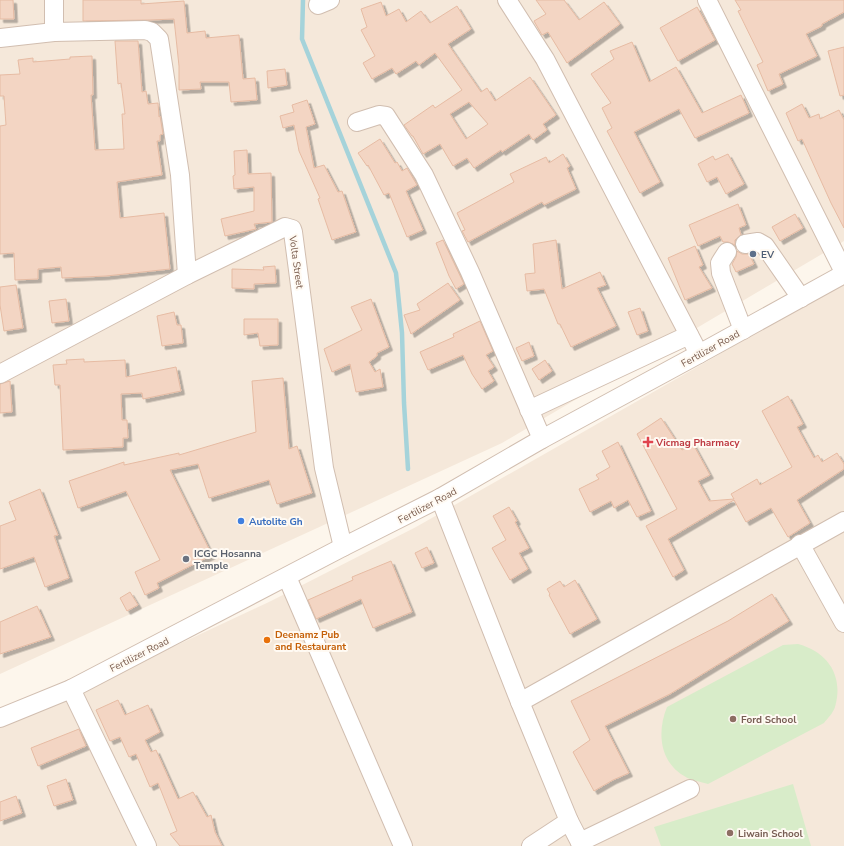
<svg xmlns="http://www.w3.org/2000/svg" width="844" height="846" font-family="'Nunito Sans',sans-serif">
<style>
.residential{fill:#f5e8da}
.green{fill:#d8ecc9}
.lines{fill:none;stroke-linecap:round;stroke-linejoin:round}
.stream{stroke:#a5d3da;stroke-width:4.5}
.building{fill:#f3d5c3;stroke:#e6bba3;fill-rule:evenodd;filter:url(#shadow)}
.minor-casing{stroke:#d1beb0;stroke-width:20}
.minor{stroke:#fff;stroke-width:18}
.service-dot{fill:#5c6f8a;stroke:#fffaf3;stroke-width:1.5}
.health-dot{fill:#e0444e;stroke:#fffaf3;stroke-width:1.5}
.shop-dot{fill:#3f7fe0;stroke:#fffaf3;stroke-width:1.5}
.worship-dot{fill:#6b7280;stroke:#fffaf3;stroke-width:1.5}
.food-dot{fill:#e8710a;stroke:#fffaf3;stroke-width:1.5}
.education-dot{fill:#8d6e63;stroke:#fffaf3;stroke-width:1.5}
.labels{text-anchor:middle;stroke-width:4;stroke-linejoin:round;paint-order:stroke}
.service-label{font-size:10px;font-weight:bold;fill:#4e5e75;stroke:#fffaf3;text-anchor:start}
.street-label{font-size:10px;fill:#7a5c4d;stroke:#fffaf3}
.health-label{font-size:10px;font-weight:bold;fill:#be3a42;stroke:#fffaf3;text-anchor:start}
.shop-label{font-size:10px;font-weight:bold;fill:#366cbe;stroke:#fffaf3;text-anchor:start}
.worship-label{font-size:10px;font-weight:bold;fill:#5b616d;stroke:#fffaf3;text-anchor:start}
.food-label{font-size:10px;font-weight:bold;fill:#c56008;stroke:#fffaf3;text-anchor:start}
.education-label{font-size:10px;font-weight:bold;fill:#785e54;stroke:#fffaf3;text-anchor:start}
</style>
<defs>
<filter id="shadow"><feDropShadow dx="3.5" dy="3.5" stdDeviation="0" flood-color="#0004"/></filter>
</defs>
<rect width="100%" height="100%" fill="#fdf6ec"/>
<!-- residential -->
<g class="residential">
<polygon points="0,0 844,0 844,241 502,443 0,674"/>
<polygon points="844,279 844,846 0,846 0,728 271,601 416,527 713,358"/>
</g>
<!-- green -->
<g class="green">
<path d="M798 644C828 652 844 676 835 707 833 713 828 718 824 723L708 784C702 782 695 781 690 779 660 766 656 734 667 707L783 645Z"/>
<polygon points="793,784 811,846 661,846 654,827"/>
</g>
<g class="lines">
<!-- stream -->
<polyline class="stream" points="303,0 302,39 396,273 402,333 404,403 408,469"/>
</g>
<!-- building -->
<g class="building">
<polygon points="0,0 13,0 14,19 0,19"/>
<polygon points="83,0 141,0 141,4 184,1 187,33 205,31 206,38 239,35 243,79 255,78 257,100 231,102 229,82 200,82 201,89 179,90 179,66 174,19 150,20 83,21"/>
<polygon points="536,0 564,0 579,20 604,2 620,24 567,63 548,32 542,35 534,21 546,14"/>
<polygon points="735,0 844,0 844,12 822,24 822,26 806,34 817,56 779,74 783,84 768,91 757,65 763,62 738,11 741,10"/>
<path d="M381 2 386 16 399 9 406 22 421 11 430 23 457 6 471 29 448 44 481 92 487 88 495 101 530 77 556 115 543 124 547 130 533 140 529 134 502 152 501 150 474 168 467 158 453 166 440 144 423 154 413 136H412L404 125 433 105 435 108 462 90 435 53 419 65 416 61 396 74 392 68 372 79 363 63 375 56 361 30 367 27 361 9ZM469 102 488 124 466 139 450 114Z"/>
<polygon points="697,7 715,40 678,61 660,28"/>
<polygon points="115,41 138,41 142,92 146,91 148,104 158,103 159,117 160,116 163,134 160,135 160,141 157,141 162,175 117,182 120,218 164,213 170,269 106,276 62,278 61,267 38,269 38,279 15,280 14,253 0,254 0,126 6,125 4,96 0,96 0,75 20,74 18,60 33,58 33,62 70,59 70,57 92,56 93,95 91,95 95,150 124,149 122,114 125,114 121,83 118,84"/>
<polygon points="632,42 649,82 676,67 702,113 741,95 749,113 695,138 679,109 634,132 660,182 640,193 607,131 612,128 602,108 611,103 591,74 614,59 610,51"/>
<polygon points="844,47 844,95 840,96 828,51"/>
<polygon points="285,69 287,85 268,88 267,71"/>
<polygon points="307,100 315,124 306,127 314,168 324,165 338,192 342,191 356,232 332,240 318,199 320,198 299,151 294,125 283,128 280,116 294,112 292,105"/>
<polygon points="802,104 809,118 819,114 820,119 839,110 844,120 844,228 831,203 802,139 798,141 786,113"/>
<polygon points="380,139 395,163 397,162 402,171 407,168 417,185 406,191 423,230 407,237 389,193 384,195 368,165 367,166 358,153"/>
<polygon points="247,150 248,174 271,173 272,222 254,224 256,229 225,236 221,219 254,211 254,187 234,189 233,176 235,175 234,151"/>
<polygon points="563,154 570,166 567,168 576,189 544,205 542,202 468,242 462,231 465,230 457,213 514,182 510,174 546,157 549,163"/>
<polygon points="728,154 744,184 726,194 717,177 707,182 698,164 713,156 715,160"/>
<polygon points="738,204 746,225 739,228 741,235 735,240 735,245 728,242 723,242 720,236 698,246 689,225"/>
<polygon points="795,214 803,228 780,241 772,227"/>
<polygon points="443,240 464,284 456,289 449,276 436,243"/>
<polygon points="556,240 562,289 600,272 606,285 597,288 616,326 571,347 560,324 558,324 544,289 527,291 525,274 535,273 533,244"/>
<polygon points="695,246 703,265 699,267 712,288 685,300 668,258"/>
<polygon points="737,251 742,254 749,254 754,264 736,272 732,264 736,257"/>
<polygon points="275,266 276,283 254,284 254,289 232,288 232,269 264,270 263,267"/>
<polygon points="448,283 460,300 411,334 404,315 420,310 417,304"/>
<polygon points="16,285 23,328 4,331 0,305 0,287"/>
<polygon points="66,299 69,321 52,323 49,301"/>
<polygon points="371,299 389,347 377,353 377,356 369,362 375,372 380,369 383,387 356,392 350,364 332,372 324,349 362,330 351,307"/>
<polygon points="640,308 648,331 637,335 628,312"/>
<polygon points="174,312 177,325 181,325 183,343 162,346 157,316"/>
<polygon points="244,319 278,319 278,345 260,346 258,333 244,335"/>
<polygon points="480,321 493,351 486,355 494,367 488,371 494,381 482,389 472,374 463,355 428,370 420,352 454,337 453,334"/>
<polygon points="529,342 534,356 522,361 516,348"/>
<polygon points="84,359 84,362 125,360 126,377 176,367 181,391 143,399 142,393 121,394 122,420 127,420 128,438 123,438 123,447 63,450 60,385 55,385 53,365 67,364 66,360"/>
<polygon points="545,360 552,371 539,380 532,369"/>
<polygon points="283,378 289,449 297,446 312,493 277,504 269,480 209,498 198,464 170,470 212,555 157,583 159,588 145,595 135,572 160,560 126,491 78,508 69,481 124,462 124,465 179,453 179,455 256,432 252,381"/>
<polygon points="10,381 12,412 0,413 0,384"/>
<polygon points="788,396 803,424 797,427 814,458 818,455 822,462 837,453 844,464 844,469 797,500 810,523 788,537 771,508 746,522 734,500 668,539 684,570 673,577 646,526 677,509 637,434 661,418 682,450 693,444 710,475 698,481 709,501 734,499 731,494 757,479 760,485 792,467 762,411"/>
<polygon points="618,442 651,511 637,517 628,500 614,508 611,501 590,512 579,489 599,479 596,475 610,467 602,451"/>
<polygon points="40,489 58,535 54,536 69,578 45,587 34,557 0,569 0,526 16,520 9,502"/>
<polygon points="509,507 517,521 515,522 529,548 519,553 528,569 510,580 492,548 506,540 493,516"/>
<polygon points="427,547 434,563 422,568 415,553"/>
<polygon points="391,561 412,612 373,628 361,599 316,619 308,600 353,580 352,577"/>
<polygon points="575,580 597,619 570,634 549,595 550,594 547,589 560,581 564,587"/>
<polygon points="130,592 138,605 127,611 120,598"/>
<polygon points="772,594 789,621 670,694 605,726 629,773 613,780 594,791 573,752 590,740 571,701 728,621"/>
<polygon points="37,606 51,637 0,654 0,622"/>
<polygon points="118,700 125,715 148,705 160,732 145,740 151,752 156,750 178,799 193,792 207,817 211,815 215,832 222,846 180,846 170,834 177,831 158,783 150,787 136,754 129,757 120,737 110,741 96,710"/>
<polygon points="79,729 86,746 38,766 31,748"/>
<polygon points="66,779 73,800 54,806 47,786"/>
<polygon points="16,796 22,813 0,821 0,802"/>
</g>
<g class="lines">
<!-- minor casing -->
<g class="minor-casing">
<g id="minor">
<polyline points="507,0 545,59 699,354"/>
<polyline points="707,0 844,272"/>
<polyline points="318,5 330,0"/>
<polyline points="54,32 54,0"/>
<polyline points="0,38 54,32 145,30 152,32 159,39 180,175 187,275"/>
<polyline points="357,122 379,115 386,116 424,175 470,272 542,439"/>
<polyline points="745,244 758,242 765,246 801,298"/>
<polyline points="727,252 720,263 721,273 743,330"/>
<polyline points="0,374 187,275 281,229 285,227 292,229 293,232 324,468 343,547"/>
<polyline points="529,410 689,335"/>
<polyline points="440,498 520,702 569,821 582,846"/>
<polyline points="800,544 844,623"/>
<polyline points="287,577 403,846"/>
<polyline points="71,689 147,846"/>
<polyline points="520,702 844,521"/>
<polyline points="0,718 71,689 343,547 440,498 542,439 699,354 844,274"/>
<polyline points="580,842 690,789"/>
<polyline points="531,846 569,821"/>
</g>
</g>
<!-- minor -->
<use href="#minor" class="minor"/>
</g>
<!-- markers -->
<circle class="service-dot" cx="753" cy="254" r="4"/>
<path class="health-dot" d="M646 436h4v4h4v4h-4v4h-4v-4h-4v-4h4z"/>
<circle class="shop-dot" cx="241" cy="521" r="4"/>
<circle class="worship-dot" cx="186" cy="559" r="4"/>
<circle class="food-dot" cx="267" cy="640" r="4"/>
<g class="education-dot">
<circle cx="733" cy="719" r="4"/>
<circle cx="730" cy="833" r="4"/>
</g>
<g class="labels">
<!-- service labels -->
<g class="service-label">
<text x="761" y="258">EV</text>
</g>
<!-- street labels -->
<g class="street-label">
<text transform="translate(297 262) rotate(82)" y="4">Volta Street</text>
<text transform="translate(710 348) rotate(-29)" y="4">Fertilizer Road</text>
<text transform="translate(427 505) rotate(-28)" y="4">Fertilizer Road</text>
<text transform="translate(139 654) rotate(-27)" y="4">Fertilizer Road</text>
</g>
<!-- health labels -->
<g class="health-label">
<text x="656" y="446">Vicmag Pharmacy</text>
</g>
<!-- shop labels -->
<g class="shop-label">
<text x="249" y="525">Autolite Gh</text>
</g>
<!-- worship labels -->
<g class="worship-label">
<text x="194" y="557">ICGC Hosanna<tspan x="194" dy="12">Temple</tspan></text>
</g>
<!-- food labels -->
<g class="food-label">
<text x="275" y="638">Deenamz Pub<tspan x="275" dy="12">and Restaurant</tspan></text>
</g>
<!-- education labels -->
<g class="education-label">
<text x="741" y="723">Ford School</text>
<text x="738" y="837">Liwain School</text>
</g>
</g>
</svg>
